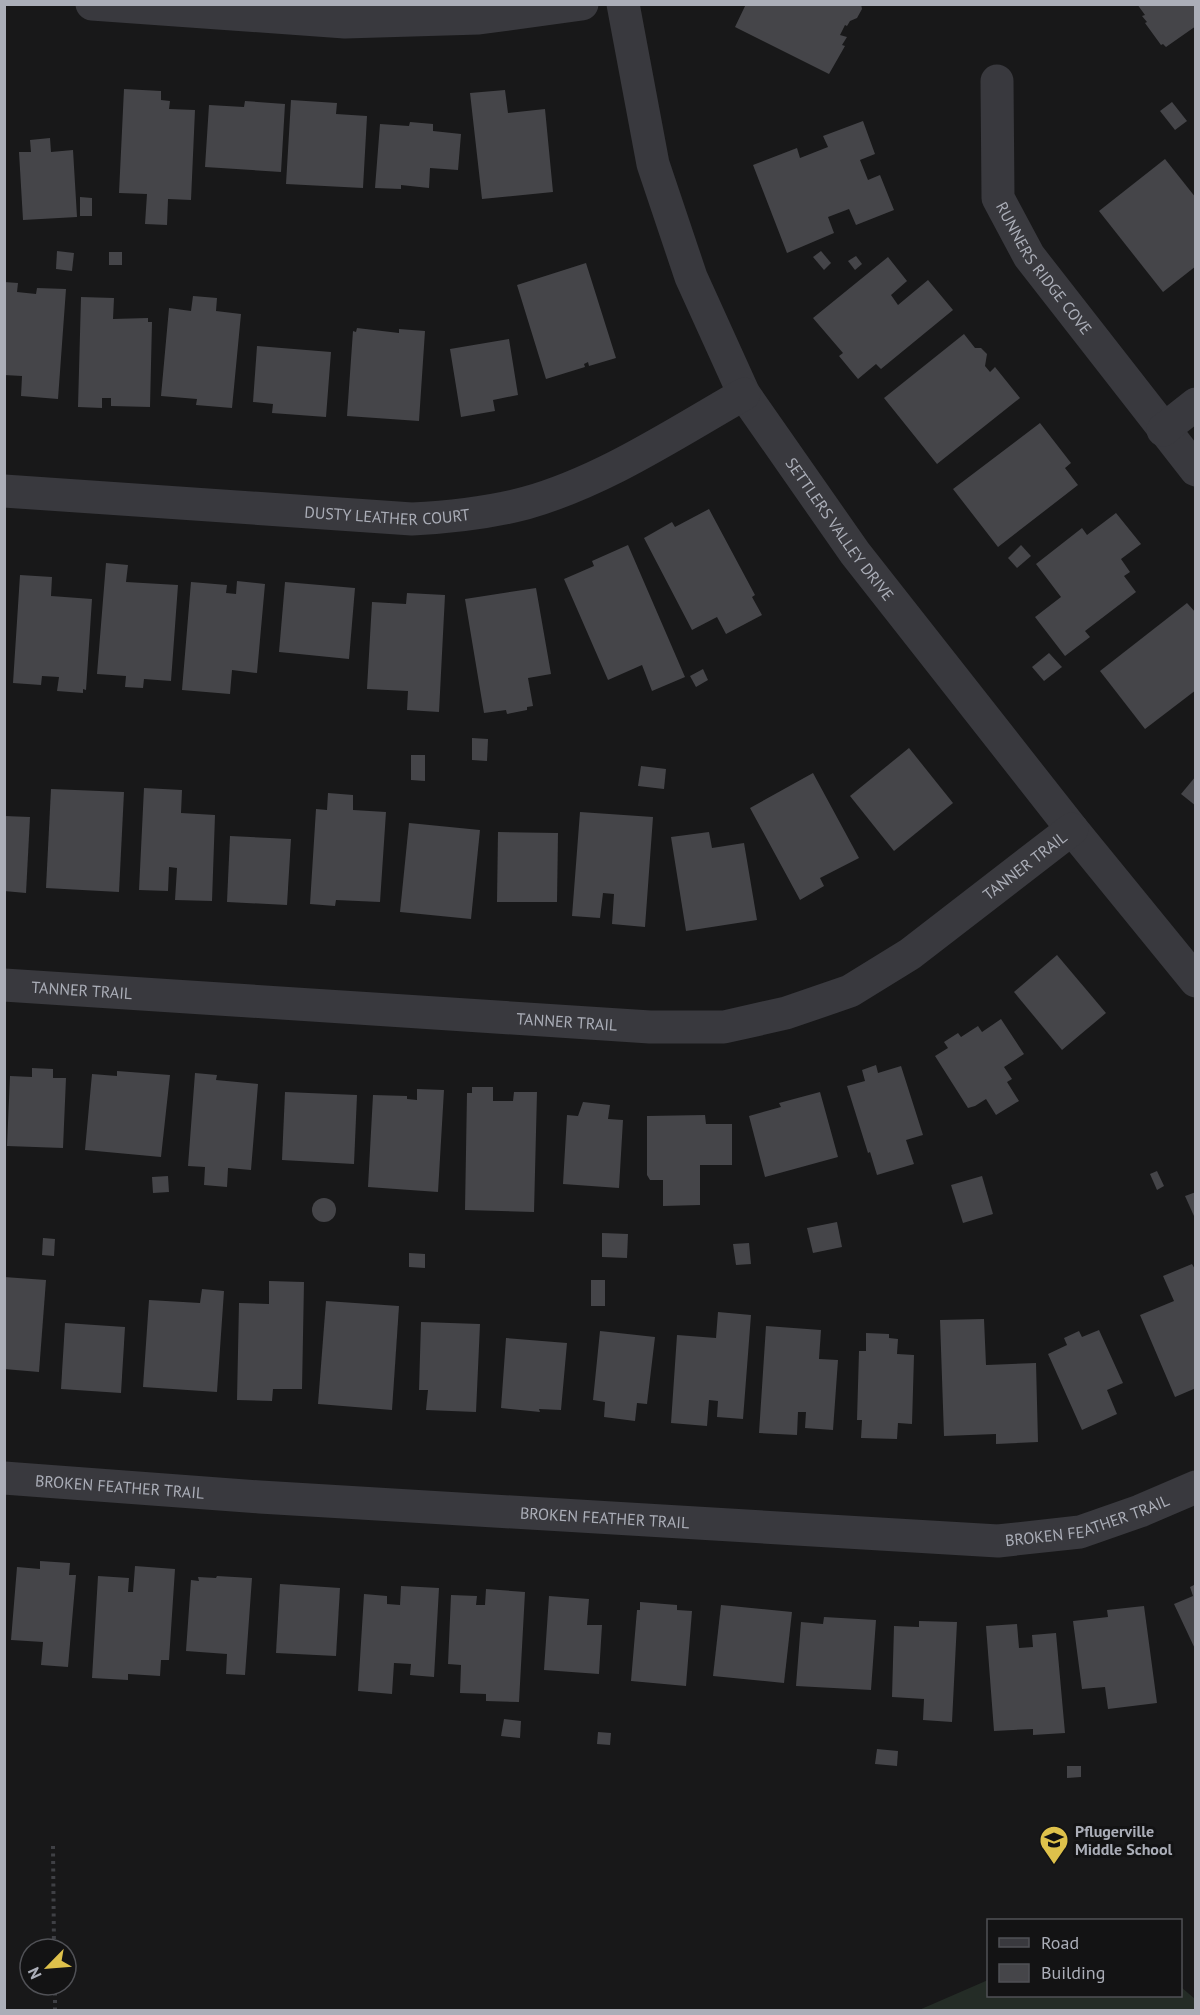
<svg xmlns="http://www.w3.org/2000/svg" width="1200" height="2015" font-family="'PT Sans',sans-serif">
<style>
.green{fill:#242c26}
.building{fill:#454549}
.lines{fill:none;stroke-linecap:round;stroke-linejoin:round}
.path{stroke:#3f4045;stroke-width:4;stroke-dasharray:3 4.5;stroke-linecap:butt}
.minor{stroke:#39393e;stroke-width:33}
.labels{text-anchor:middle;stroke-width:6;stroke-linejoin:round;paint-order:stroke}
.street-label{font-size:16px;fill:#abaeb8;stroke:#131314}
.poi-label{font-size:16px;font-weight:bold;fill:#abaeb8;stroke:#131314;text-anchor:start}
</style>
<rect width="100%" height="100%" fill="#181819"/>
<!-- green -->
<polygon class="green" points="988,1980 988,1996 1180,1996 1181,1987 1195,1999 1195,2010 919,2010"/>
<!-- building -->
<g class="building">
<polygon points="746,4 861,4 862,9 857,18 850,21 847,26 845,25 840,35 847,37 842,45 845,46 829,74 735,27"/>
<polygon points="1137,4 1196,4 1196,26 1166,47 1163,44 1161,45 1145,23 1147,22 1142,16 1145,15"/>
<polygon points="124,89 161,91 161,100 170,101 169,109 195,110 191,200 168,199 167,225 145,224 147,194 119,193"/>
<polygon points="505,90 508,113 545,109 553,192 482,199 470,93"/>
<polygon points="291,100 337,103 336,114 367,116 363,188 286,184"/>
<polygon points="245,101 285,104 281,172 205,167 209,105 244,107"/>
<polygon points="1172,102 1187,121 1175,130 1160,111"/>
<polygon points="863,121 875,154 860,160 868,180 880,175 894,210 856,225 849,209 828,217 834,233 787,253 753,165 797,148 800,158 828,147 823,136"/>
<polygon points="410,122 433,124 433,131 461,134 458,170 430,168 429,188 401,185 401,189 375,188 380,124 409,126"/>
<polygon points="50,138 51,152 73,150 77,217 23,220 19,152 31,152 30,140"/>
<polygon points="1165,159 1196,198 1196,266 1163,292 1099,211"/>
<polygon points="80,197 92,198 92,216 80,216"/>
<polygon points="57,251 74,253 72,271 56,269"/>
<polygon points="821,251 831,263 824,270 813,257"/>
<rect x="109" y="252" width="13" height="13"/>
<polygon points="856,256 862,264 855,270 848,261"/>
<polygon points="888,257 907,281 891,295 898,305 928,280 953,310 881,369 876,364 858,379 839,356 843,353 813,318"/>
<polygon points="586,263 616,358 589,366 588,362 584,364 585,367 546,379 517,285"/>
<polygon points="4,282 18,283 17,292 36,294 37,288 66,289 58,399 21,396 22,376 4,375"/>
<polygon points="193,296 217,298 216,311 241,314 232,408 196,405 197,399 161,396 169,308 191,311"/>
<polygon points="81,297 114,298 113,319 148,318 148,322 152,322 150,407 111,406 111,398 102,398 102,408 78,407"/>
<polygon points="357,328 399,333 399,329 425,331 419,421 347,416 353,331 356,332"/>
<polygon points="964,334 975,348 981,348 987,354 985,366 990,372 995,367 1020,398 937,464 884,398"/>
<polygon points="509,339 518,395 493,400 495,411 461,417 450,349"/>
<polygon points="257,346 331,352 326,417 272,413 273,404 253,402"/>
<polygon points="1040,423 1071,463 1065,468 1078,485 998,547 953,489"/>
<polygon points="709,509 755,595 752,597 762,615 726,634 717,617 692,630 644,538 672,522 675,527"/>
<polygon points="1116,513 1141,544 1121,559 1130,572 1124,576 1136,592 1085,631 1090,637 1065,656 1035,617 1061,597 1036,564 1082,528 1087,535"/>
<polygon points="628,545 685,677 652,691 642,665 608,680 564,579 594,566 592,561"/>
<polygon points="1021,545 1031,556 1017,568 1008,558"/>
<polygon points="106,563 128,565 126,582 178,585 171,681 144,679 143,688 125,687 126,676 97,674"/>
<polygon points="20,575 52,577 51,596 92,599 86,690 83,689 83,693 57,691 59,677 42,676 41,685 13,683"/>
<polygon points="237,581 265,584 257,673 232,670 230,694 182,690 191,582 227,585 226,593 236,594"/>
<polygon points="285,582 355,588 349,659 279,652"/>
<polygon points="536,588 551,674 528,678 533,706 527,707 527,710 507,714 506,710 484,713 465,599"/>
<polygon points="407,593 445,595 439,712 407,710 408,691 367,689 372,602 406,604"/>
<polygon points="1187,603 1196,613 1196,690 1145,729 1100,671"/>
<polygon points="1049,653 1062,667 1044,681 1032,667"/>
<polygon points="703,669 708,680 696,687 690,676"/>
<polygon points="472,738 488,739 487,761 472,760"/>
<polygon points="909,748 953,803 894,851 850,796"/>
<polygon points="411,755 425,755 425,781 411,780"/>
<polygon points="641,766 666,769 664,789 638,786"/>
<polygon points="813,773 859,858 820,878 824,886 800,900 750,808"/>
<polygon points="1196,776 1196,806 1181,794"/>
<polygon points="144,788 182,790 181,813 215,815 212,901 175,900 177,868 169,867 168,891 139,890"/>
<polygon points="51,789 124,792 119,892 46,888"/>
<polygon points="328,793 353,795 353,810 386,812 380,902 336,900 335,906 310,904 316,809 327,810"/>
<polygon points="580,812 653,817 645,927 612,924 614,894 603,893 600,918 572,916"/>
<polygon points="4,816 30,817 26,893 4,891"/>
<polygon points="409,823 480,830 471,919 400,912"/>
<polygon points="498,832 558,833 557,902 497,902"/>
<polygon points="709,832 712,848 744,843 757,920 686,931 671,837"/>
<polygon points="230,836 291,839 287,905 227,902"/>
<polygon points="1057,955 1106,1013 1062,1050 1014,992"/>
<polygon points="1001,1019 1024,1054 1004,1067 1012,1079 1007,1082 1019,1101 996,1115 986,1099 975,1106 968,1108 935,1056 948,1048 944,1042 958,1033 961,1037 978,1026 982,1032"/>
<polygon points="876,1065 878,1073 901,1066 923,1135 906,1140 914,1164 877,1175 870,1152 868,1153 847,1086 865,1081 862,1070"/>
<polygon points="32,1068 53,1069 53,1078 66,1078 63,1148 7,1146 10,1076 32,1077"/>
<polygon points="117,1071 170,1075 161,1157 85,1150 92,1074 117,1076"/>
<polygon points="195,1073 217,1075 216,1080 258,1084 251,1170 228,1168 227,1187 204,1185 205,1167 188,1166"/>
<polygon points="472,1087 493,1087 493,1101 513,1101 514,1092 537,1092 534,1212 465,1210 467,1093 472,1093"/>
<polygon points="417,1089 444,1090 438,1192 368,1187 373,1095 407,1096 407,1099 417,1100"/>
<polygon points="285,1092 357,1095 354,1164 282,1160"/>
<polygon points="820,1092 838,1157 765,1177 749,1116 781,1107 779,1103"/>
<polygon points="583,1102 610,1105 608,1119 623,1120 619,1188 563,1184 567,1115 578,1116"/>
<polygon points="705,1115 706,1124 732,1124 732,1165 700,1165 700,1205 663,1206 663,1180 650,1180 647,1175 647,1116"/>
<polygon points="1157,1171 1164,1186 1157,1190 1150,1174"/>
<polygon points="168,1176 169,1192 153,1193 152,1177"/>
<polygon points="982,1176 993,1214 963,1223 951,1185"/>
<polygon points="1196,1192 1196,1215 1194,1216 1185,1196"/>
<circle cx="324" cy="1210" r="12"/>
<polygon points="837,1222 842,1247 813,1253 807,1228"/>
<polygon points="602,1233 628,1234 627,1258 602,1257"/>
<polygon points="43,1238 55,1239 54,1256 42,1255"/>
<polygon points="749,1243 751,1264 736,1265 733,1244"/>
<polygon points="409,1253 425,1254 425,1268 409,1267"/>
<polygon points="1192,1264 1196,1271 1196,1388 1175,1397 1140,1315 1174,1301 1163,1276"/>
<polygon points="4,1277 46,1280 39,1372 4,1369"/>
<rect x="591" y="1280" width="14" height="26"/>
<polygon points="269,1281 304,1282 302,1389 273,1389 272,1401 237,1400 239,1303 269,1304"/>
<polygon points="202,1289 224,1291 217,1392 143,1387 149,1300 200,1303"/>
<polygon points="326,1301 399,1306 392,1410 318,1404"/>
<polygon points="718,1312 751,1315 743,1419 717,1417 718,1401 709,1400 707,1426 671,1423 677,1335 716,1338"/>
<polygon points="984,1319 986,1365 1036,1363 1038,1442 996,1444 996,1434 944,1436 940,1320"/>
<polygon points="421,1322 480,1324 476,1412 426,1410 428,1390 419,1390"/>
<polygon points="65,1323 125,1327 121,1393 61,1389"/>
<polygon points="766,1326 821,1330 819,1359 838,1360 833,1430 805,1428 806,1412 798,1412 797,1435 759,1433"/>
<polygon points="1099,1330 1123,1383 1107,1390 1117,1414 1082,1430 1048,1354 1067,1345 1064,1338 1079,1331 1082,1337"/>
<polygon points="600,1331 655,1337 647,1404 637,1403 635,1421 604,1417 605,1402 593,1400"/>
<polygon points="866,1333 889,1334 889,1338 898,1339 897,1354 914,1355 912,1424 898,1423 897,1439 861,1438 862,1420 857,1420 859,1351 866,1351"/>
<polygon points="506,1338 567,1343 561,1410 539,1409 540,1412 501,1408"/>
<polygon points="40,1561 70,1563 69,1575 76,1575 68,1667 41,1665 43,1642 11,1640 17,1567 40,1569"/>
<polygon points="135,1566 175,1569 169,1660 161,1660 160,1676 128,1674 128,1680 92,1678 98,1576 129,1578 128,1592 133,1592"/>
<polygon points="217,1576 252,1578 245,1675 226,1674 227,1654 186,1651 191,1580 199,1581 198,1577 216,1578"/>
<polygon points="280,1584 340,1588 336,1656 276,1653"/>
<polygon points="1196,1584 1196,1651 1174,1604 1193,1596 1190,1587"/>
<polygon points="401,1586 439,1588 434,1677 410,1675 411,1664 394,1663 392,1694 358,1691 364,1594 387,1596 387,1604 400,1605"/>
<polygon points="486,1589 525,1592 519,1702 486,1701 486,1694 460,1693 461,1665 448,1664 451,1595 477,1596 476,1605 485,1605"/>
<polygon points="549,1596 589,1599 587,1625 602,1625 599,1674 544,1670"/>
<polygon points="640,1602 677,1605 677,1610 692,1611 686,1686 631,1681 637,1610 640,1610"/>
<polygon points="721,1605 792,1612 784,1683 713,1676"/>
<polygon points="1144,1606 1157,1703 1108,1709 1105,1687 1082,1689 1073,1621 1108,1617 1107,1610"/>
<polygon points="824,1617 876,1620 871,1690 796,1686 801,1622 823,1624"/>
<polygon points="919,1621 957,1622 952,1722 923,1720 924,1699 892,1697 894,1626 919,1627"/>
<polygon points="1017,1624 1019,1648 1033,1647 1032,1635 1056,1633 1065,1733 1033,1735 1033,1729 994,1731 986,1626"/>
<polygon points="504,1719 521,1721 520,1738 501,1736"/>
<polygon points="598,1732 611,1733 610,1745 597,1744"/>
<polygon points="877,1749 898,1751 897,1766 875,1764"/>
<polygon points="1067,1766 1081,1766 1081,1777 1067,1778"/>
</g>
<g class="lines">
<!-- path -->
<g class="path">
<polyline points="53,1846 54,1949"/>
<polyline points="55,1985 55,2010"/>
</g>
<!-- minor -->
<g class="minor">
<polyline points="92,4 345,22 479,18 582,4"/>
<path id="s1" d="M623 4 653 164 691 277 744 394 855 553 1072 829 1196 981"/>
<path id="s2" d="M997 81 998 198 1029 256 1196 470"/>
<polyline points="1163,430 1196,404"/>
<path id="s3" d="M4 491 412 519C451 517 488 513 526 503 604 481 674 434 744 394"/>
<path id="s4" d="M4 985 650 1027H724L786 1013 850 991 910 954 1072 829"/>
<path id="s5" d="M4 1478 260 1497 998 1541 1080 1532 1140 1511 1196 1487"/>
</g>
</g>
<!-- icons -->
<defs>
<g id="school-pin" transform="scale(1.5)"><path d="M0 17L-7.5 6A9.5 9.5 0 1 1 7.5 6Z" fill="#dec14b" stroke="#131314"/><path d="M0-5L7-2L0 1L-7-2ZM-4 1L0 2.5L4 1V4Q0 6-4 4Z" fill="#111"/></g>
</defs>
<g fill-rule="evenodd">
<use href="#school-pin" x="1054" y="1840"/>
</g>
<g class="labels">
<!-- street labels -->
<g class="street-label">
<text dy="6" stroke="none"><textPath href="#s2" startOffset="201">RUNNERS RIDGE COVE</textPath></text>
<text dy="6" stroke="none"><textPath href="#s3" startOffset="384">DUSTY LEATHER COURT</textPath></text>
<text dy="6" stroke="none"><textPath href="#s1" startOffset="576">SETTLERS VALLEY DRIVE</textPath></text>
<text dy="6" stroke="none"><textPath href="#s4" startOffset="1068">TANNER TRAIL</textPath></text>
<text dy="6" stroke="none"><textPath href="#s4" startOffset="78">TANNER TRAIL</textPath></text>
<text dy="6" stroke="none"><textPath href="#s4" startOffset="564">TANNER TRAIL</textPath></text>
<text dy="6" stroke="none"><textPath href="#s5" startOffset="116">BROKEN FEATHER TRAIL</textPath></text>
<text dy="6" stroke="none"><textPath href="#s5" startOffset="602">BROKEN FEATHER TRAIL</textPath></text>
<text dy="6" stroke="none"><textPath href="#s5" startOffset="1088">BROKEN FEATHER TRAIL</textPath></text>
</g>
<!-- poi labels -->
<g class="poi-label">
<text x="1075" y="1837">Pflugerville<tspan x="1075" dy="18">Middle School</tspan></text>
</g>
</g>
<!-- border -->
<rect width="1200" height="2015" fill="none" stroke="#abaeb8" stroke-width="12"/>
<!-- legend -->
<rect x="987" y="1919" width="195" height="78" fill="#131314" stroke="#505156" stroke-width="1.5"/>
<rect x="999" y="1938" width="30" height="9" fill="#39393e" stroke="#505156" stroke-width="1.5"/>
<text x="1041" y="1949" font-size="18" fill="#abaeb8">Road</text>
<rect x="999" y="1964" width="30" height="18" fill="#454549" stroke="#505156" stroke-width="1.5"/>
<text x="1041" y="1979" font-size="18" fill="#abaeb8">Building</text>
<!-- north arrow -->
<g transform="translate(48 1967) rotate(245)"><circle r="28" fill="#131314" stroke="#505156" stroke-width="1.5"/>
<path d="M0-4.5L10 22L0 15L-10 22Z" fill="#dec14b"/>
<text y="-9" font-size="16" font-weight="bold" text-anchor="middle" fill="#abaeb8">N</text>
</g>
</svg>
